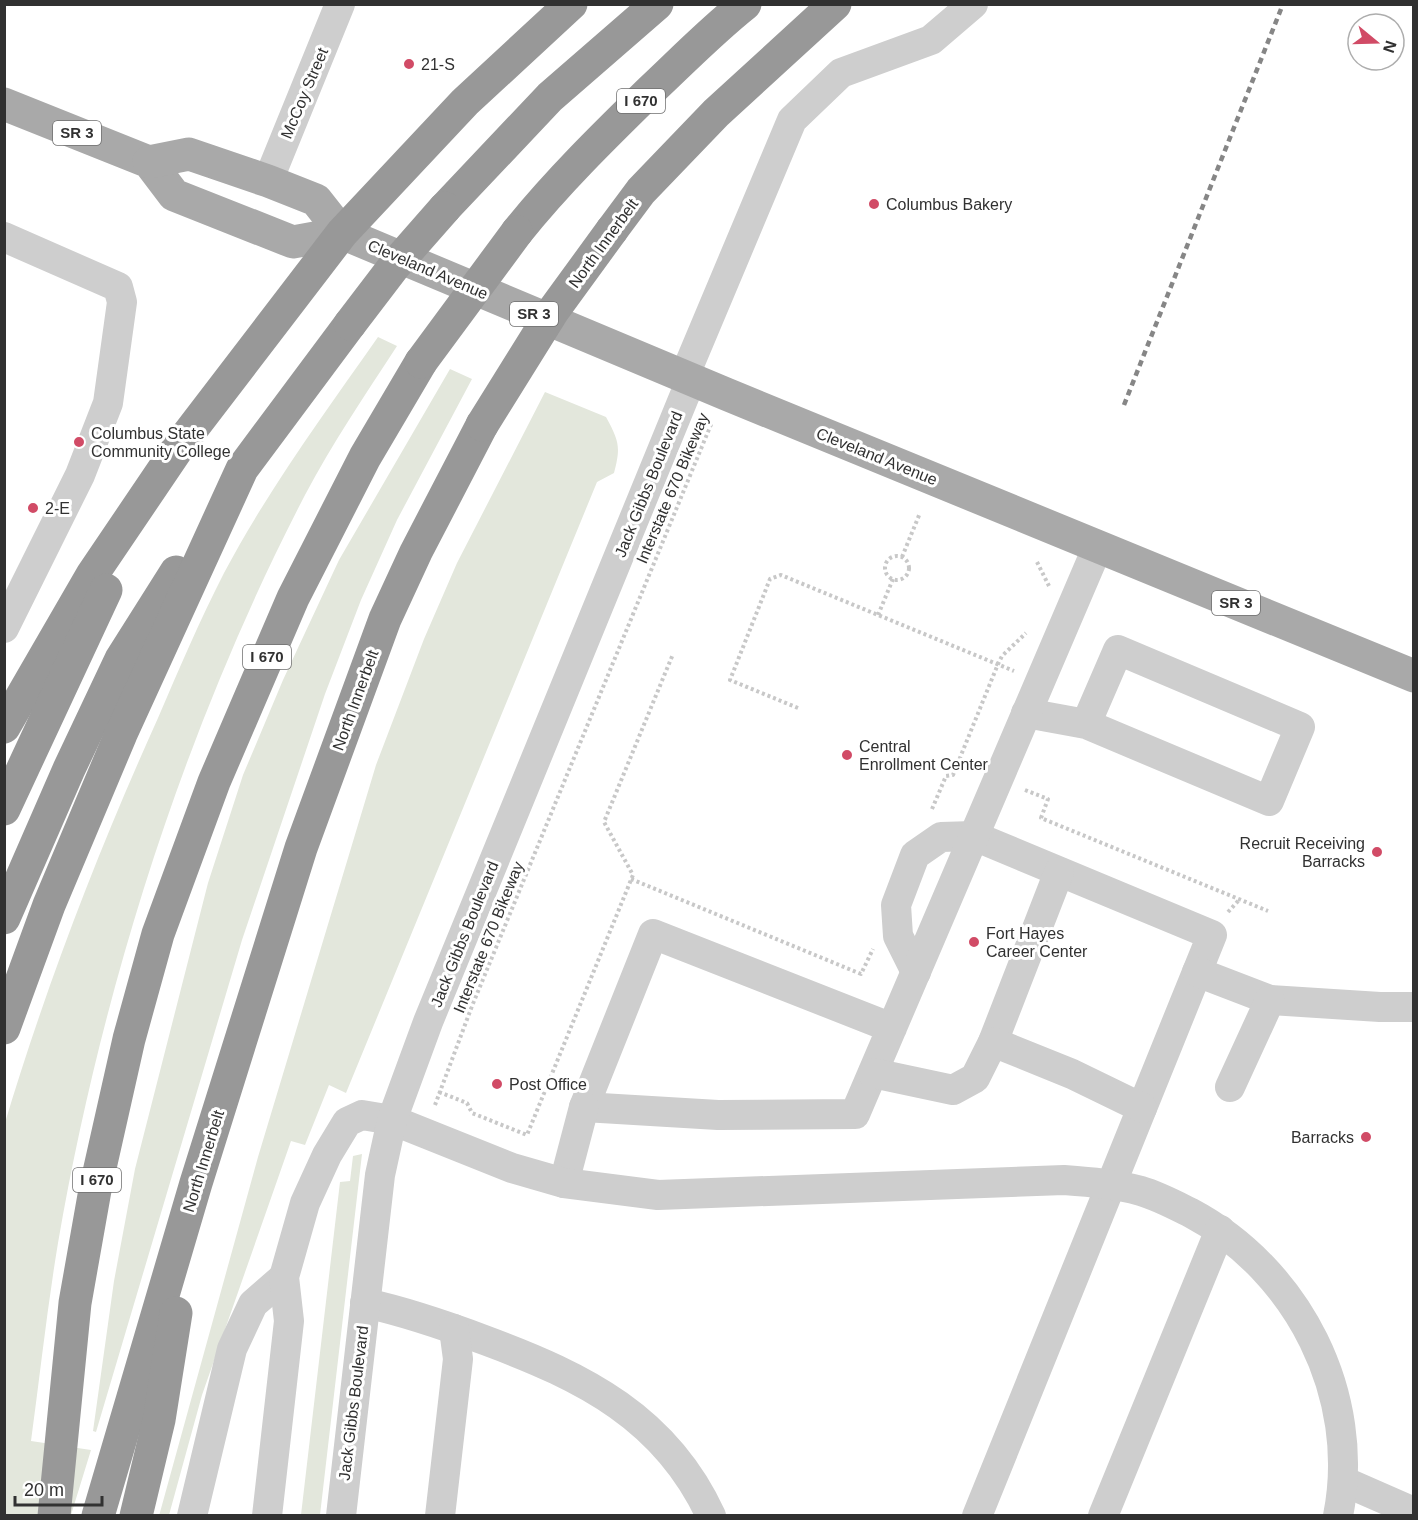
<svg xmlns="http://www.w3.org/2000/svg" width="1418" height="1520" font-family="Arial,sans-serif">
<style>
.grass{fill:#e3e7dc}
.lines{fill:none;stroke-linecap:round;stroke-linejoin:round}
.path{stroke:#c8c8c8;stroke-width:4;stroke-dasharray:3 3;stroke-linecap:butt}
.minor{stroke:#cecece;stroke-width:30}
.major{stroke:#a9a9a9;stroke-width:33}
.highway{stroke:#989898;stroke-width:33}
.rail{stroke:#868686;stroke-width:4.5;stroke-dasharray:6 4.5;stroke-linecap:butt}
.highway-bridge{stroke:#989898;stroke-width:33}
.poi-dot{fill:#d14b66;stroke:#fff;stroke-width:2}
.labels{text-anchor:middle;stroke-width:6;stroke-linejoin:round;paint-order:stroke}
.shield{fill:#fff;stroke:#6f6f6f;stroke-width:1.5}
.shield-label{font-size:15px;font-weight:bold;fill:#313131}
.poi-label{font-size:16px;fill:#313131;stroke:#fff;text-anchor:start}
.street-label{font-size:16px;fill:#313131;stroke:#fff}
</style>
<rect width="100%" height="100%" fill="#fff"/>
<!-- grass -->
<g class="grass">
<path d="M378 337 397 346C365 395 332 444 305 495 185 726 102 988 58 1243 47 1309 40 1375 31 1441L91 1450 71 1515H5L4 1126C46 986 98 851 158 718 179 669 200 620 224 573 268 490 324 414 378 337Z"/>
<polygon points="450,369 472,379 397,520 361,600 325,694 242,940 96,1432 93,1431 114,1281 135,1169 208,883 243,775 283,680 339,560"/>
<path d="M545 392 606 417C619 441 621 447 614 473L597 482 346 1093 329 1085 305 1145 291 1141 202 1395 169 1515 159 1516 258 1157 376 765 424 639 457 563Z"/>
<polygon points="362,1154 320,1515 301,1515 340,1182 350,1181 353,1156"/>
</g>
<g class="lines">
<!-- path -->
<g class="path">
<circle cx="897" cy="568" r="12"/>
<polyline points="902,557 920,513"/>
<polyline points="1037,562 1049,586"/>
<polyline points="878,615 893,579"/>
<polyline points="798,708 730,680 770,579 781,575 1014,671"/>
<polyline points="957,764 971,769"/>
<polyline points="1025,790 1048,799 1041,818 1268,911"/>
<polyline points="932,809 946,776 953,775 998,664 1002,656 1026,633"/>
<polyline points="631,879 861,974 873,949"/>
<polyline points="1228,912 1240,899"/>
<polyline points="439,1092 467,1103 472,1113 527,1135 633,875 604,822 673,654"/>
<polyline points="435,1105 472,1006 712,422"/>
</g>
<!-- minor -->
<g class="minor">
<polyline points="268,181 340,4"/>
<polyline points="4,237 118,287 122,302 108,403 80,475 4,628"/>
<polyline points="684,377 792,120 841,73 931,40 973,4"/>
<polyline points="1026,713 1086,724 1269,801 1300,727 1118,650 1086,724"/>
<polyline points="916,972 898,936 896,905 915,855 941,837 974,836 1212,935 977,1516"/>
<polyline points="1197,972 1270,1000 1380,1007 1414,1007"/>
<path d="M892 1028 653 934 584 1107 718 1115 855 1114C937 925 1016 735 1098 546"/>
<polyline points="993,1042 1059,872"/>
<polyline points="873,1073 953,1090 975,1078 993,1042 1072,1074 1142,1108"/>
<polyline points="1230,1087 1270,1000"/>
<polyline points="564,1183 584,1107"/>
<path d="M365 1303C407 1312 447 1326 487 1341 584 1377 666 1418 711 1516"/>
<polyline points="1343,1481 1414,1512"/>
<polyline points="192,1516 232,1349 253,1304 284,1277"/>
<path d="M267 1516 289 1321 284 1277 305 1203 327 1155 347 1122 362 1115 392 1120 512 1168 564 1183 658 1195 1064 1180C1090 1182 1116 1184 1141 1191 1158 1196 1175 1205 1191 1213 1298 1270 1362 1395 1338 1516"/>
<polyline points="341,1516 380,1175 392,1120 428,1022 691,380"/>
<polyline points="440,1516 458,1359 454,1329"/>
<polyline points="1103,1516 1220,1230"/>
</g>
<!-- major -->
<g class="major">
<polyline points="4,104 149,162 174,195 293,242 342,233"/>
<polyline points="149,162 189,154 268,181 316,200 342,233 726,394 1414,676"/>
</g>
<!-- highway -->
<g class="highway">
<polyline points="445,208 550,97 657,4"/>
<polyline points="612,230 641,191 716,113 835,4"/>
<path d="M517 232C557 182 604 136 650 91 681 62 711 31 745 4"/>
<polyline points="4,727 92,575 182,442 342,233 465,102 571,4"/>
<polyline points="4,809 106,590"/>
<polyline points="4,918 69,769 121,659 176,572"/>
<polyline points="4,1028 49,905 121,734 242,469 350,324"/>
<polyline points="54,1516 75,1303 95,1190 129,1039 158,934 214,782 293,598 365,457 421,362"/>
<polyline points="98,1516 196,1183 301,848 385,619 416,552 482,425"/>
<polyline points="136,1516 159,1420 176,1313"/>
</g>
<!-- rail -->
<polyline class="rail" points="1124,405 1283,4"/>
<!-- highway-bridge -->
<g class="highway-bridge">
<polyline points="350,324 395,265 445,208"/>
<polyline points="421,362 517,232"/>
<polyline points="482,425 553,311 612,230"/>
</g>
</g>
<!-- markers -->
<g class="poi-dot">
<circle cx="409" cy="64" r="6"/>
<circle cx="874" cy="204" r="6"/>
<circle cx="79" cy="442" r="6"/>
<circle cx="33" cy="508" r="6"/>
<circle cx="847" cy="755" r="6"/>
<circle cx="1377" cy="852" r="6"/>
<circle cx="974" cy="942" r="6"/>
<circle cx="497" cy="1084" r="6"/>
<circle cx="1366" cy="1137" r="6"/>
</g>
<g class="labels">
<!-- shield labels -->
<g class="shield">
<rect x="617" y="89" width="48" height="24" rx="4.5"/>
<rect x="53" y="121" width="48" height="24" rx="4.5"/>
<rect x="510" y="302" width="48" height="24" rx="4.5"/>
<rect x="1212" y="591" width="48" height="24" rx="4.5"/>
<rect x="243" y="645" width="48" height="24" rx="4.5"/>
<rect x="73" y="1168" width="48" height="24" rx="4.5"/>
</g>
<g class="shield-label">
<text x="641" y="106">I 670</text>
<text x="77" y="138">SR 3</text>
<text x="534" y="319">SR 3</text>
<text x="1236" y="608">SR 3</text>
<text x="267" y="662">I 670</text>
<text x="97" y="1185">I 670</text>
</g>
<!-- poi labels -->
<g class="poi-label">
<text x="421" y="70">21-S</text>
<text x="886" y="210">Columbus Bakery</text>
<text x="91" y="439">Columbus State<tspan x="91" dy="18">Community College</tspan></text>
<text x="45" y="514">2-E</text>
<text x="859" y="752">Central<tspan x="859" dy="18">Enrollment Center</tspan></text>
<text x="1365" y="849" text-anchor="end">Recruit Receiving<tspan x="1365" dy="18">Barracks</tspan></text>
<text x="986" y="939">Fort Hayes<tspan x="986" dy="18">Career Center</tspan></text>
<text x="509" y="1090">Post Office</text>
<text x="1354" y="1143" text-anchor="end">Barracks</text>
</g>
<!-- street labels -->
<g class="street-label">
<text transform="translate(304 93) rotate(-67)" y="6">McCoy Street</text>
<text transform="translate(603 243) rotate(-54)" y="6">North Innerbelt</text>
<text transform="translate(428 269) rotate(23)" y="6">Cleveland Avenue</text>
<text transform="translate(877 456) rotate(22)" y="6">Cleveland Avenue</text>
<text transform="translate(648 484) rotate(-68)" y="6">Jack Gibbs Boulevard</text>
<text transform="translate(672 488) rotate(-67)" y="6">Interstate 670 Bikeway</text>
<text transform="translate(355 700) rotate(-70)" y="6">North Innerbelt</text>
<text transform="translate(464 934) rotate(-68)" y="6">Jack Gibbs Boulevard</text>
<text transform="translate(488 937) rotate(-68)" y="6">Interstate 670 Bikeway</text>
<text transform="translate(203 1161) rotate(-73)" y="6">North Innerbelt</text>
<text transform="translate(353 1403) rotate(-83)" y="6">Jack Gibbs Boulevard</text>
</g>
</g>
<!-- border -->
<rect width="1418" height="1520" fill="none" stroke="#313131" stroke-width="12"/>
<!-- north arrow -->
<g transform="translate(1376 42) rotate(109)"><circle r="28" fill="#ffffff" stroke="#adadad" stroke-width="1.5"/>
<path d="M0-4.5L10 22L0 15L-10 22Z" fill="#d14b66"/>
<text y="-9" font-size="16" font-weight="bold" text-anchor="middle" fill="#313131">N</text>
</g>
<!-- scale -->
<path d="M15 1496v9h87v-9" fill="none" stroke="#313131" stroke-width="3"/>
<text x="24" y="1496" font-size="18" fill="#313131" stroke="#ffffff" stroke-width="4.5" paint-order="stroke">20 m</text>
</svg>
